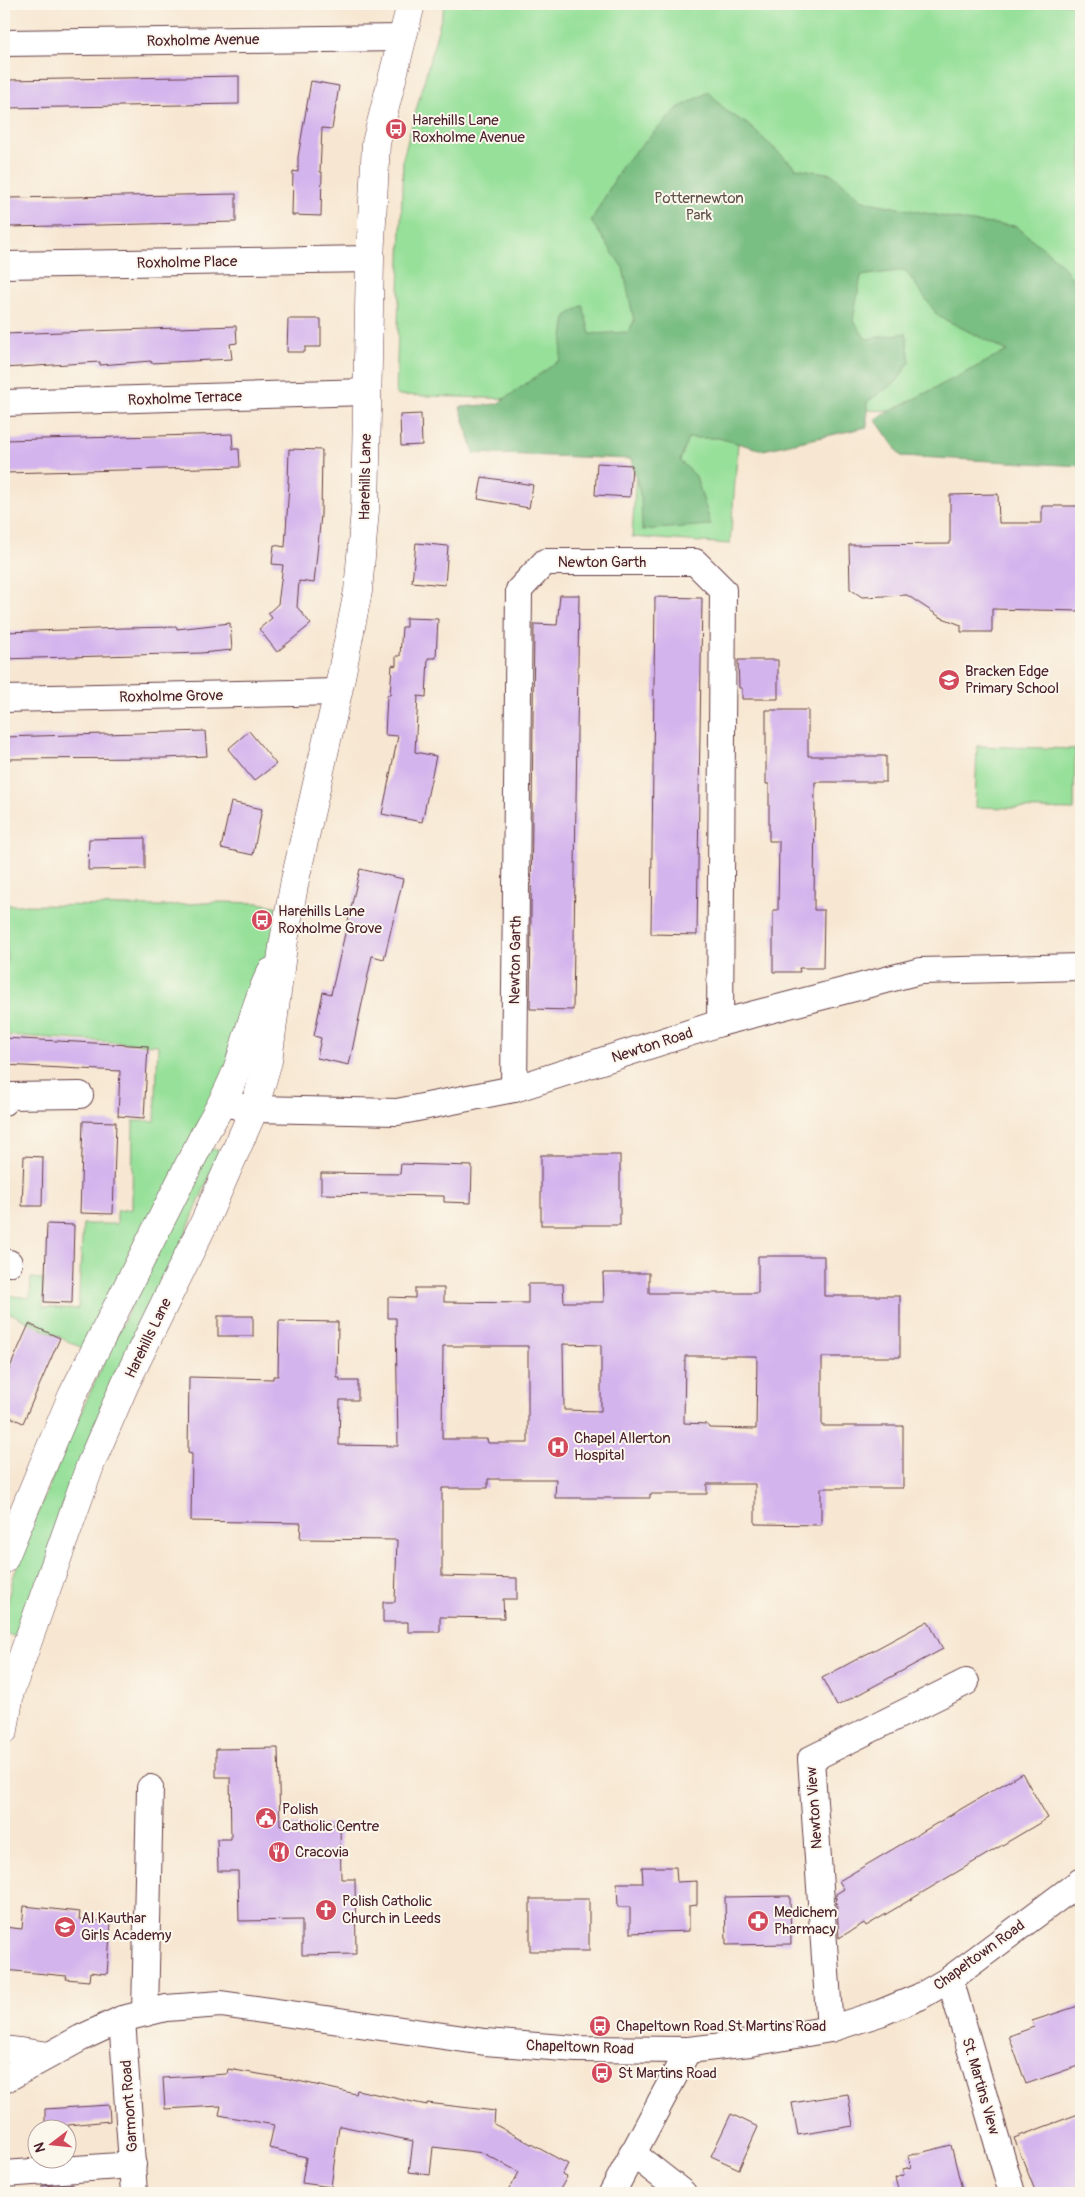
<svg xmlns="http://www.w3.org/2000/svg" width="1085" height="2197" font-family="Pangolin,sans-serif">
<style>
.green{fill:#97e09a;stroke:#708062}
.forest{fill:#79be82;stroke:#626e56}
.building{fill:#d4b4ed;fill-rule:evenodd}
.lines{fill:none;stroke-linecap:round;stroke-linejoin:round}
.street-casing{stroke:#643d44;stroke-width:28}
.secondary-casing{stroke:#643d44;stroke-width:29}
.street{stroke:#fff;stroke-width:26}
.secondary{stroke:#fff;stroke-width:28}
.labels{text-anchor:middle;stroke-width:4;stroke-linejoin:round;paint-order:stroke}
.street-label{font-size:15px;fill:#4a1f2b;stroke:#fbf7ec}
.poi-label{font-size:15px;fill:#4a1f2b;stroke:#fbf7ec;text-anchor:start}
.park-label{font-size:15px;fill:#5d4f47;stroke:#fbf7ec}
</style>
<rect width="100%" height="100%" fill="#fbf7ec"/>
<filter id="ink" filterUnits="userSpaceOnUse"><feTurbulence type="fractalNoise" baseFrequency=".02" numOctaves="2"/><feDisplacementMap in="SourceGraphic" scale="10" xChannelSelector="R" yChannelSelector="G"/><feConvolveMatrix kernelMatrix="1 2 1 2 8 2 1 2 1" color-interpolation-filters="sRGB"/></filter>
<filter id="wash" filterUnits="userSpaceOnUse"><feTurbulence type="fractalNoise" baseFrequency=".0096" numOctaves="4" result="noise"/><feDisplacementMap in="SourceGraphic" scale="20" xChannelSelector="R" yChannelSelector="G"/><feGaussianBlur stdDeviation="1.12" result="paint"/><feColorMatrix in="noise" values="0 0 0 0 0 0 0 0 0 0 0 0 0 0 0 0 0 1.4 0 .05"/><feComposite in="paint" operator="in"/></filter>
<g filter="url(#wash)">
<rect width="100%" height="100%" fill="#f7e7d2"/>
<!-- green -->
<g class="green">
<polygon points="445,4 1081,4 1081,417 741,406 730,544 632,537 640,403 396,395 403,158"/>
<polygon points="977,746 1075,749 1074,810 975,807"/>
<polygon points="219,902 259,903 290,909 283,946 94,1354 4,1310 5,1295 30,1298 31,1278 43,1279 43,1307 78,1309 83,1224 117,1224 117,1211 132,1209 133,1121 155,1121 158,1045 4,1035 4,970 7,961 5,905 162,906"/>
<path d="M209 1148 220 1151 17 1638 4 1632C4 1587 30 1533 47 1491 95 1374 154 1261 209 1148Z"/>
</g>
<!-- forest -->
<polygon class="forest" points="709,92 725,110 747,124 796,168 832,174 863,201 972,222 1016,226 1061,263 1081,291 1081,466 901,456 875,419 1007,351 938,316 905,270 861,276 853,320 866,339 906,333 910,362 897,381 867,402 867,427 763,450 718,438 688,438 680,461 696,476 711,525 642,530 641,498 631,459 474,453 460,407 497,404 560,360 566,316 583,305 590,334 628,332 634,321 623,268 591,221 624,163 678,108"/>
<g id="blocks">
<!-- building -->
<g class="building">
<polygon points="239,76 239,104 7,108 7,80"/>
<polygon points="311,81 339,86 332,129 322,128 320,172 322,172 321,216 292,215 293,171 298,172 298,157"/>
<polygon points="236,194 236,222 9,227 9,198"/>
<polygon points="288,319 321,319 321,347 305,347 305,352 287,352"/>
<polygon points="236,326 237,343 230,344 232,359 151,363 151,361 100,365 100,362 4,368 4,334"/>
<polygon points="421,414 422,445 401,446 400,415"/>
<polygon points="232,434 233,449 239,449 240,467 4,473 4,440"/>
<polygon points="289,449 322,450 321,515 314,583 299,581 297,607 311,624 277,652 259,629 272,618 268,613 278,604 283,565 272,564 274,545 285,547 289,483 288,483"/>
<polygon points="597,463 632,465 630,497 595,495"/>
<polygon points="482,477 533,485 529,508 478,499"/>
<polygon points="998,494 999,523 1042,523 1042,506 1081,506 1081,611 992,609 992,632 961,632 961,625 940,617 907,595 862,597 850,589 849,545 950,544 950,495"/>
<polygon points="416,543 448,546 445,585 412,582"/>
<polygon points="560,595 579,595 573,1010 530,1009 534,624 557,625"/>
<polygon points="655,597 702,598 697,935 651,934"/>
<polygon points="406,618 438,619 436,658 428,658 426,697 418,696 415,752 436,756 422,822 382,814 398,736 385,735 387,695 390,695 392,665 396,666 396,656 400,656 402,627 406,627"/>
<polygon points="230,623 232,650 201,653 4,659 4,632 124,628 177,627 177,629"/>
<polygon points="738,660 778,660 778,699 742,699 742,688 739,688"/>
<polygon points="766,710 808,710 808,756 886,756 886,782 815,782 814,910 824,910 823,968 799,968 800,972 773,972 773,910 778,910 779,841 769,841 769,784 766,784"/>
<polygon points="205,731 207,756 165,758 4,759 4,737"/>
<polygon points="249,731 276,764 254,781 228,749"/>
<polygon points="231,802 262,809 253,855 221,848"/>
<polygon points="145,838 145,869 88,870 89,839"/>
<polygon points="360,869 403,879 384,959 372,956 349,1065 317,1058 321,1038 314,1036 323,992 331,994"/>
<polygon points="4,1038 148,1046 144,1118 118,1116 120,1071 4,1065"/>
<polygon points="83,1121 116,1122 113,1214 80,1213"/>
<rect x="541" y="1155" width="79" height="70"/>
<polygon points="24,1156 43,1157 42,1206 22,1206"/>
<polygon points="401,1164 472,1166 471,1203 444,1202 444,1196 321,1194 321,1173 400,1174"/>
<polygon points="47,1224 74,1225 72,1303 44,1302"/>
<path d="M758 1256H824V1296H900V1357H822V1426H903V1488H821V1525L755 1524V1484H707V1494H650V1498H555L556 1479H488V1488H442V1576L517 1578V1599H503L504 1618 440 1617V1632H408V1622H383V1602H395L397 1540 300 1539 301 1523 191 1521 192 1454 188 1453 189 1377 273 1379V1376H278L279 1321 338 1322 337 1378H340V1381H358V1400H340L339 1445 398 1446 396 1318H388V1297L415 1298V1288H444V1302L528 1303V1284H563L564 1302H604L603 1273H649V1293H758ZM563 1344 601 1345V1411L564 1410ZM443 1346H528V1443H488L487 1439H442ZM685 1356H757L756 1429 709 1428 707 1424 684 1423Z"/>
<rect x="218" y="1316" width="35" height="20"/>
<polygon points="29,1324 60,1338 23,1423 4,1414 4,1381"/>
<polygon points="928,1621 943,1649 837,1706 822,1678"/>
<polygon points="278,1748 280,1825 340,1824 341,1879 355,1879 356,1954 302,1955 302,1920 239,1921 238,1871 218,1871 217,1839 231,1839 230,1777 216,1777 216,1749"/>
<polygon points="1022,1773 1048,1818 866,1926 864,1923 839,1938 836,1894 844,1889 839,1881"/>
<polygon points="642,1867 676,1867 677,1882 697,1881 697,1905 689,1906 689,1931 630,1933 630,1907 618,1907 617,1883 643,1883"/>
<polygon points="790,1896 791,1944 726,1945 725,1897"/>
<rect x="530" y="1899" width="59" height="52"/>
<polygon points="24,1906 80,1912 79,1919 111,1922 107,1974 90,1972 89,1981 66,1979 67,1976 4,1970 4,1927 22,1929"/>
<polygon points="1081,2005 1081,2065 1026,2084 1009,2036 1034,2027 1032,2021"/>
<polygon points="228,2069 289,2079 356,2094 357,2090 427,2105 427,2103 495,2111 494,2124 568,2164 562,2175 567,2177 558,2193 508,2193 519,2172 483,2153 433,2147 430,2175 409,2172 413,2141 341,2126 339,2126 331,2187 302,2183 306,2157 269,2148 274,2125 219,2115 221,2106 165,2109 163,2078 227,2074"/>
<polygon points="848,2094 853,2126 798,2135 792,2103"/>
<polygon points="109,2105 110,2121 68,2125 70,2154 68,2155 68,2130 38,2130 38,2127 45,2126 45,2109"/>
<polygon points="1081,2113 1081,2193 1036,2193 1014,2138"/>
<polygon points="731,2114 758,2127 739,2169 711,2156"/>
<polygon points="951,2145 963,2193 899,2193 895,2178 904,2175 903,2169 911,2167 908,2156"/>
<polygon points="72,2184 73,2193 42,2193 42,2186"/>
</g>
</g>
</g>
<g filter="url(#ink)">
<use href="#blocks" fill-opacity="0" stroke="#643d44" stroke-width="1"/>
<g class="lines">
<!-- street casing -->
<g class="street-casing">
<g id="street">
<polyline points="4,43 402,38"/>
<polyline points="4,265 370,259"/>
<polyline points="4,403 366,392"/>
<polyline points="4,699 338,692"/>
<polyline points="514,1089 519,590 545,562 695,562 723,590 720,1023"/>
<polyline points="4,1102 9,1096 80,1095"/>
<polyline points="222,1103 254,1109 397,1112 514,1089 720,1023 920,971 1081,967"/>
<polyline points="4,1263 9,1263"/>
<polyline points="950,1979 1012,2193"/>
<polyline points="145,2013 150,1788"/>
<polyline points="122,2019 134,2193"/>
<polyline points="830,2029 811,1759 966,1682"/>
<polyline points="4,2049 48,2055"/>
<polyline points="4,2080 81,2038 122,2019 166,2008 221,2004 485,2042 576,2049 688,2050 750,2043 830,2029 880,2013 919,1997 950,1979 1081,1881"/>
<polyline points="632,2153 683,2193"/>
<polyline points="4,2174 133,2165"/>
<polyline points="612,2193 688,2050"/>
</g>
</g>
<!-- secondary casing -->
<g class="secondary-casing">
<g id="secondary">
<path d="M4 1559 72 1396 206 1131C219 1109 231 1088 239 1064 249 1033 256 1002 271 972"/>
<polyline points="4,1730 10,1692 91,1463 125,1384 204,1223 254,1109 268,1061 283,946 295,880 338,692 358,591 365,510 370,259 376,143 411,4"/>
</g>
</g>
<!-- street -->
<use href="#street" class="street"/>
<!-- secondary -->
<use href="#secondary" class="secondary"/>
</g>
</g>
<!-- icons -->
<defs>
<g id="bus-disc" transform="scale(1.125)"><circle r="9.5" fill="#d1495b" stroke="#fbf7ec"/><path d="M-5-6H5V4H4V6H2V4H-2V6H-4V4H-5ZM-3.5-4V0h7V-4ZM-3.5 1.2v1.5H-2V1.2ZM2 1.2v1.5H3.5V1.2Z" fill="#fff"/></g>
<g id="school-disc" transform="scale(1.125)"><circle r="9.5" fill="#d1495b" stroke="#fbf7ec"/><path d="M0-5L7-2L0 1L-7-2ZM-4 1L0 2.5L4 1V4Q0 6-4 4Z" fill="#fff"/></g>
<g id="hospital-disc" transform="scale(1.125)"><circle r="9.5" fill="#d1495b" stroke="#fbf7ec"/><path d="M-5-5h3v3.5h4V-5h3V5h-3V1.5h-4V5h-3Z" fill="#fff"/></g>
<g id="civic-disc" transform="scale(1.125)"><circle r="9.5" fill="#d1495b" stroke="#fbf7ec"/><path d="M-.6-6.5H3V-4.5H.6V-3L4-1V1h2V6H-6V1h2V-1L-.6-3ZM-1.2 2.5V6h2.4V2.5Z" fill="#fff"/></g>
<g id="restaurant-disc" transform="scale(1.125)"><circle r="9.5" fill="#d1495b" stroke="#fbf7ec"/><path d="M-5-6h1v4h1v-4h1v4h1v-4h1v5L-1.5 .5V6h-2V.5L-5-1ZM5-6V6H3V1.5H1.5Q1.5-4 5-6Z" fill="#fff"/></g>
<g id="church-disc" transform="scale(1.125)"><circle r="9.5" fill="#d1495b" stroke="#fbf7ec"/><path d="M-1.2-6h2.4v3.5h3.3v2.4h-3.3V6h-2.4V-.1h-3.3v-2.4h3.3Z" fill="#fff"/></g>
<g id="pharmacy-disc" transform="scale(1.125)"><circle r="9.5" fill="#d1495b" stroke="#fbf7ec"/><path d="M-2-6h4v4h4v4h-4v4h-4v-4h-4v-4h4Z" fill="#fff"/></g>
</defs>
<g fill-rule="evenodd">
<use href="#bus-disc" x="396" y="129"/>
<use href="#school-disc" x="949" y="680"/>
<use href="#bus-disc" x="262" y="920"/>
<use href="#hospital-disc" x="558" y="1447"/>
<use href="#civic-disc" x="266" y="1818"/>
<use href="#restaurant-disc" x="279" y="1852"/>
<use href="#church-disc" x="326" y="1910"/>
<use href="#pharmacy-disc" x="758" y="1921"/>
<use href="#school-disc" x="65" y="1927"/>
<use href="#bus-disc" x="600" y="2026"/>
<use href="#bus-disc" x="602" y="2073"/>
</g>
<g class="labels">
<!-- street labels -->
<g class="street-label">
<text transform="translate(203 40) rotate(-1)" y="5">Roxholme Avenue</text>
<text transform="translate(187 262) rotate(-1)" y="5">Roxholme Place</text>
<text transform="translate(185 398) rotate(-2)" y="5">Roxholme Terrace</text>
<text transform="translate(365 477) rotate(-89)" y="5">Harehills Lane</text>
<text x="602" y="567">Newton Garth</text>
<text transform="translate(171 696) rotate(-1)" y="5">Roxholme Grove</text>
<text transform="translate(515 960) rotate(-89)" y="5">Newton Garth</text>
<text transform="translate(652 1045) rotate(-18)" y="5">Newton Road</text>
<text transform="translate(148 1338) rotate(-64)" y="5">Harehills Lane</text>
<text transform="translate(814 1808) rotate(-94)" y="5">Newton View</text>
<text transform="translate(979 1955) rotate(-36)" y="5">Chapeltown Road</text>
<text transform="translate(580 2047) rotate(2)" y="5">Chapeltown Road</text>
<text transform="translate(981 2086) rotate(74)" y="5">St. Martins View</text>
<text transform="translate(129 2106) rotate(-94)" y="5">Garmont Road</text>
</g>
<!-- poi labels -->
<g class="poi-label">
<text x="412" y="125">Harehills Lane<tspan x="412" dy="17">Roxholme Avenue</tspan></text>
<text x="965" y="676">Bracken Edge<tspan x="965" dy="17">Primary School</tspan></text>
<text x="278" y="916">Harehills Lane<tspan x="278" dy="17">Roxholme Grove</tspan></text>
<text x="574" y="1443">Chapel Allerton<tspan x="574" dy="17">Hospital</tspan></text>
<text x="282" y="1814">Polish<tspan x="282" dy="17">Catholic Centre</tspan></text>
<text x="295" y="1857">Cracovia</text>
<text x="342" y="1906">Polish Catholic<tspan x="342" dy="17">Church in Leeds</tspan></text>
<text x="774" y="1917">Medichem<tspan x="774" dy="17">Pharmacy</tspan></text>
<text x="81" y="1923">Al Kauthar<tspan x="81" dy="17">Girls Academy</tspan></text>
<text x="616" y="2031">Chapeltown Road St Martins Road</text>
<text x="618" y="2078">St Martins Road</text>
</g>
<!-- park labels -->
<g class="park-label">
<text x="699" y="203">Potternewton<tspan x="699" dy="17">Park</tspan></text>
</g>
</g>
<!-- margin -->
<rect width="1085" height="2197" fill="none" stroke="#fbf7ec" stroke-width="20"/>
<!-- north arrow -->
<g transform="translate(52 2144) rotate(254)"><circle r="24" fill="#fbf7ec" stroke="#b4a19f"/>
<path d="M0-4L9 19L0 12L-9 19Z" fill="#d1495b"/>
<text y="-8" font-size="14" font-weight="bold" text-anchor="middle" fill="#4a1f2b">N</text>
</g>
</svg>
